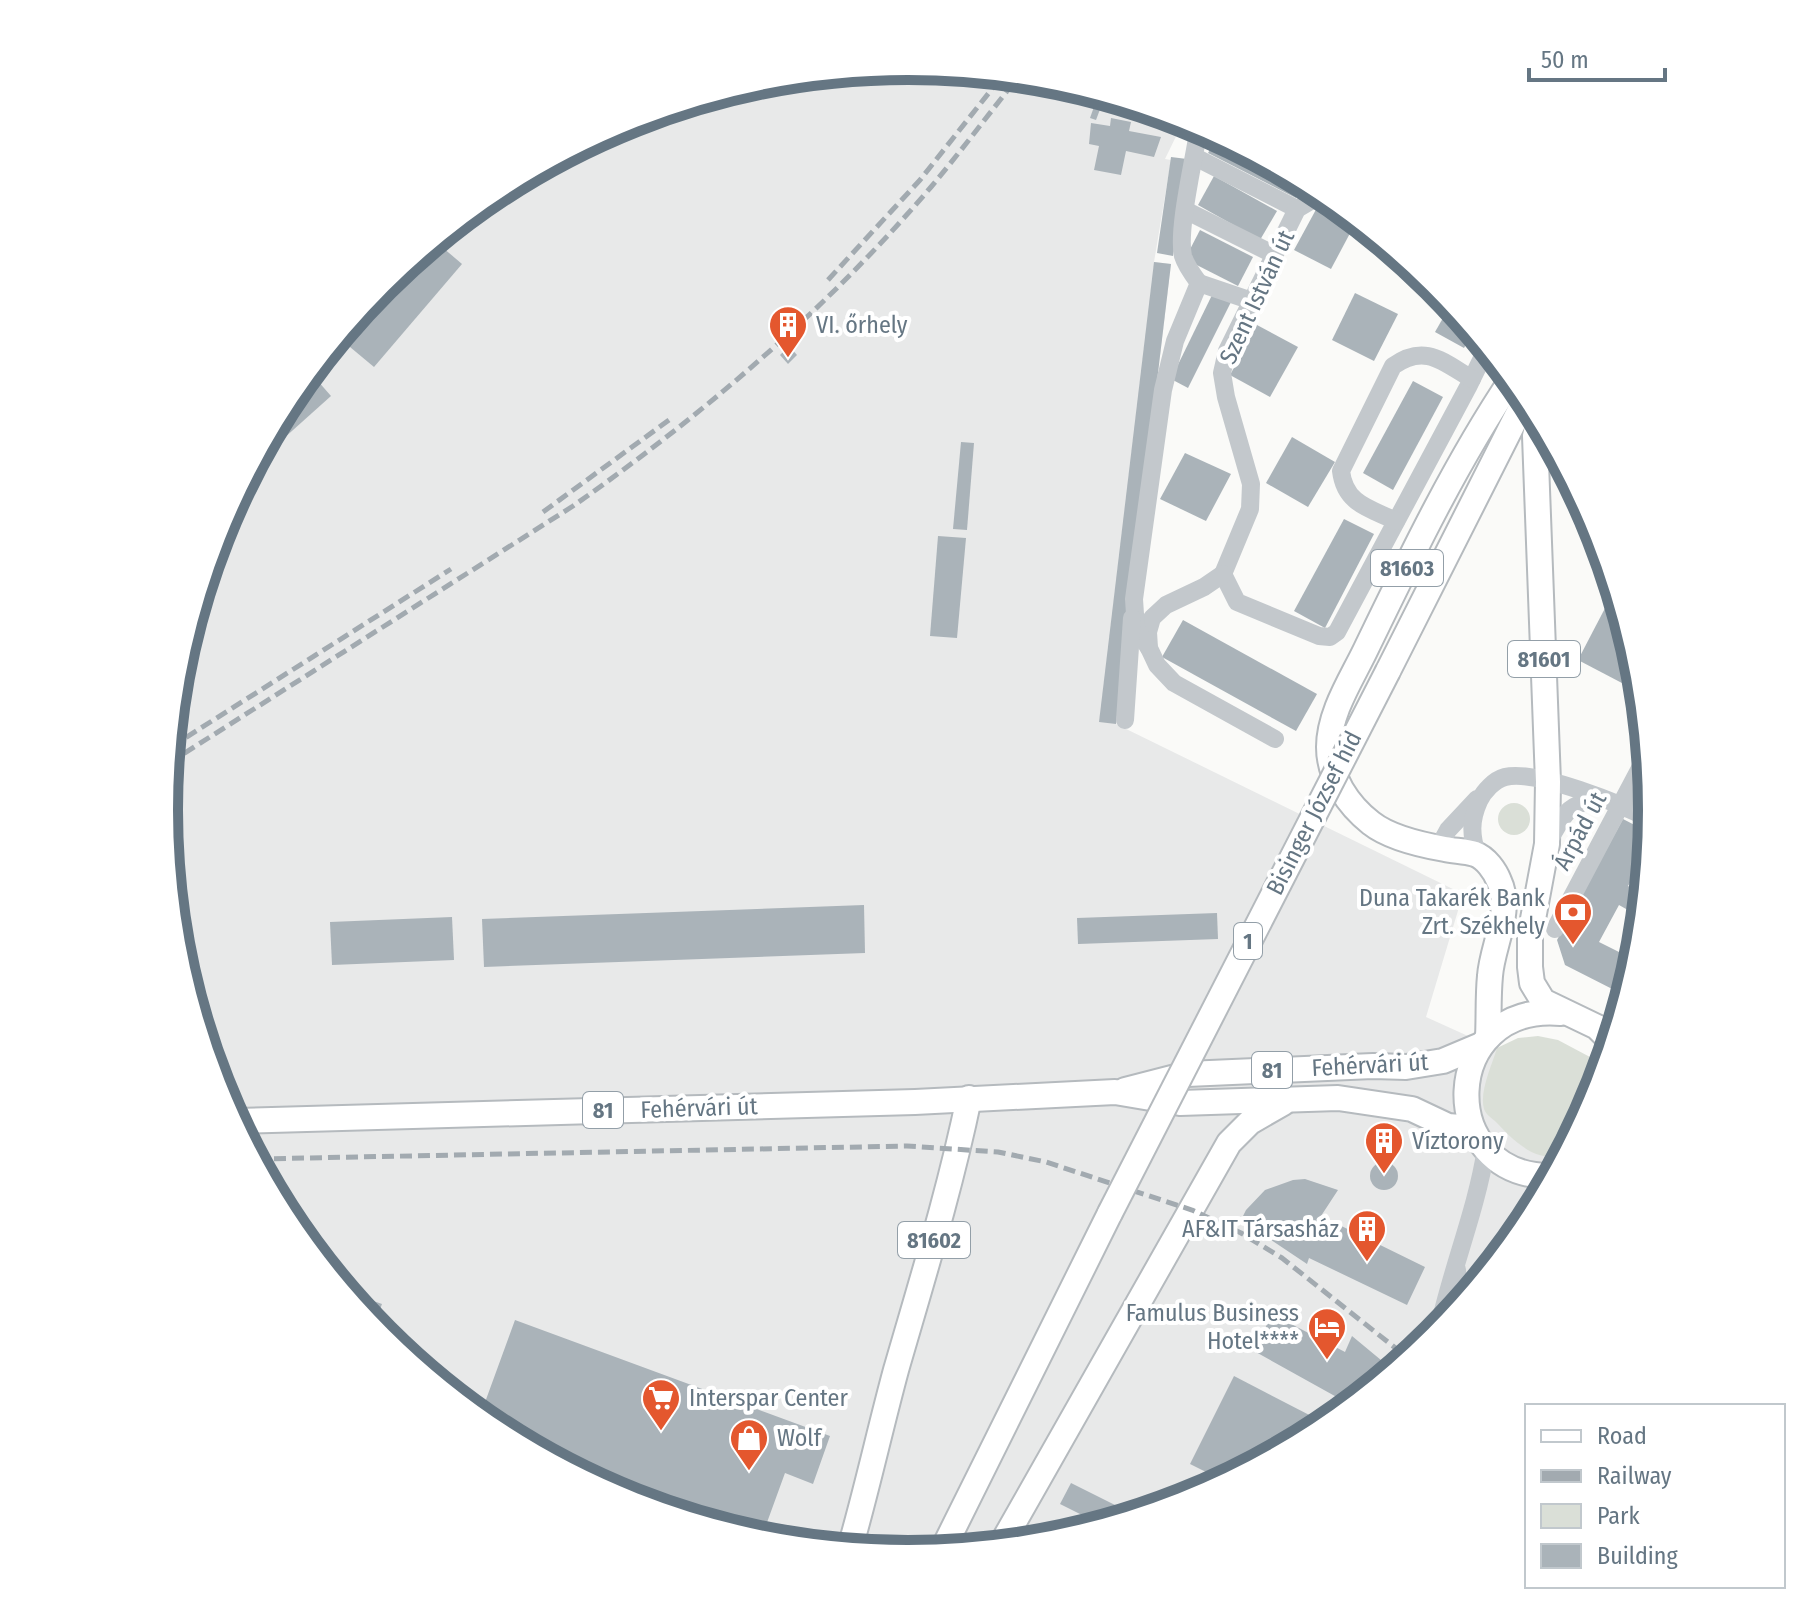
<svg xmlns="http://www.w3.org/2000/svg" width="1817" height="1620" font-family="'Fira Sans Condensed',sans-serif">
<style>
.built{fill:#e8e9e9}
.green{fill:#dadfd7}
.building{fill:#aab3b9}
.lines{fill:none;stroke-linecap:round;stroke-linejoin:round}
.major-casing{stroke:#b5babe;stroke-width:28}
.minor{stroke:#c3c8cc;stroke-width:18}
.major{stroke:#fff;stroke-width:24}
.rail{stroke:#a2aab0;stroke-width:5;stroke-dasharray:12 6;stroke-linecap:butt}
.major-bridge-casing{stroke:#b5babe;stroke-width:28;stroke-linecap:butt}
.major-bridge{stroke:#fff;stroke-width:24}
.labels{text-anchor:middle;stroke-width:8;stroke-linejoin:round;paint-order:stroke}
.shield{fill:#fff;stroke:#939fa8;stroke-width:2}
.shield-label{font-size:22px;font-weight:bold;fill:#657683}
.street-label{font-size:24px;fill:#657683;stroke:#fff}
.poi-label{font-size:24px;fill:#657683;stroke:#fff;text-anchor:start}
.rim{fill:none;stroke:#657683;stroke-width:10}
</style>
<rect width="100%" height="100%" fill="#fafaf8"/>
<!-- built -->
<polygon class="built" points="909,66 1054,80 1184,120 1165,159 1171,160 1154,262 1171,264 1116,724 1463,894 1426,1017 1596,1094 1527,1224 1434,1336 1321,1429 1193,1498 1053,1540 908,1554 763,1540 623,1497 495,1428 382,1336 290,1223 221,1094 179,955 165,810 179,664 221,525 290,396 383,284 496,191 624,122 764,80"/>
<!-- green -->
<g class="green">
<circle cx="1514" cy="819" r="16"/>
<path d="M1538 1036 1558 1040 1605 1065 1596 1095 1565 1152C1539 1167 1513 1140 1496 1122 1492 1118 1486 1115 1484 1109 1479 1092 1492 1065 1497 1048L1518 1038Z"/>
</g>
<!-- building -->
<g class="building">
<polygon points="1096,101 1102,104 1096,120 1090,118"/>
<polygon points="1111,118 1131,122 1129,131 1161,137 1154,157 1126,151 1121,175 1094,170 1099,146 1089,144 1091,123 1110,126"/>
<polygon points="1218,136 1304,182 1296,198 1208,153"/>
<polygon points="1171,157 1187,159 1173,256 1157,253"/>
<polygon points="1214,176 1277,211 1260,240 1198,205"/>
<polygon points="1319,204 1356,222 1331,269 1294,250"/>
<polygon points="1200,230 1253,257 1238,286 1185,259"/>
<polygon points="435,241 462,264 374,367 338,337 383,284"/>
<polygon points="1154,262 1171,264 1116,724 1099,722"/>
<polygon points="1213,293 1231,302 1188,388 1171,379"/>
<polygon points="1355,293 1398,314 1374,361 1332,340"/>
<polygon points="1451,304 1474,331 1464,348 1435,332"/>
<polygon points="1257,325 1298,347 1270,397 1230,375"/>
<polygon points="789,346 797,355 788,364 780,355"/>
<polygon points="310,372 331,396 253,466 290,396"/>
<polygon points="1413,381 1443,397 1393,490 1363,473"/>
<polygon points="1292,437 1335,462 1308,507 1266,483"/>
<polygon points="961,442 974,443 967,530 953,529"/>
<polygon points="1185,453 1231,474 1206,521 1160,499"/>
<polygon points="1344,519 1374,534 1325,628 1294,611"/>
<polygon points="938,536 966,538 957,638 930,636"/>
<polygon points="1615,589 1638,665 1641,693 1578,660"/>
<polygon points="1183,620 1317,694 1296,731 1162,657"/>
<polygon points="1623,819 1650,833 1647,869 1640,866 1628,886 1644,894 1642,918 1619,905 1599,942 1637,961 1626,996 1565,965 1557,940"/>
<polygon points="864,905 865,953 484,967 482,919"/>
<polygon points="1217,913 1218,939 1078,944 1077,918"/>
<polygon points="452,917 454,960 332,965 330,922"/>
<circle cx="1384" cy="1176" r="14"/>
<polygon points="1305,1179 1338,1190 1321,1216 1425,1267 1407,1305 1309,1258 1307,1264 1241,1220 1246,1210 1265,1190 1293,1180"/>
<polygon points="345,1291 382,1304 374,1326"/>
<polygon points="1272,1314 1345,1352 1352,1336 1393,1370 1351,1405 1254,1351"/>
<polygon points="515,1320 830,1436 813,1484 785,1473 761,1539 623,1497 495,1428 480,1416"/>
<polygon points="1234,1376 1319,1420 1312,1434 1224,1481 1190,1464"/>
<polygon points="1071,1483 1135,1515 1102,1525 1060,1504"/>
</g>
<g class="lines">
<!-- major casing -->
<g class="major-casing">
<g id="major">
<polyline points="1539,419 1535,436 1548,782 1547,844 1530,935 1530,967 1532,983 1543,1001 1597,1027 1612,1042"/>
<polyline points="1388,671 1527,396"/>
<path d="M1488 1037C1489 1017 1488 996 1490 976 1492 946 1513 911 1499 881 1495 871 1486 858 1475 854 1466 851 1455 851 1445 849 1422 845 1390 838 1371 823 1348 805 1329 777 1329 747 1329 713 1351 680 1365 651 1410 558 1455 464 1512 379"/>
<polyline points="1125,1090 1187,1074 1373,1066 1406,1067 1443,1061 1481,1045"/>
<polyline points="235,1121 915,1102 1115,1092 1180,1103 1338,1098 1412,1109 1448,1126 1472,1128"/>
<path d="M1552 1176C1434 1178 1439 1002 1561 1013"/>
<polyline points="1001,1545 1229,1143 1250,1122 1283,1103"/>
<path d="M850 1548C867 1489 880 1429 896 1370 922 1280 950 1190 969 1098"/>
<polyline points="942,1551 1110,1213"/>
</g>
</g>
<!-- minor -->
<g class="minor">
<polyline points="1195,157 1297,209"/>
<polyline points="1324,193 1297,209 1227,351 1222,373 1226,397 1251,484 1250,509 1223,574 1237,602 1319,636 1330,637 1337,632 1468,387 1487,348"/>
<polyline points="1185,210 1275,255"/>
<polyline points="1199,283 1252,301"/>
<path d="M1396 521C1369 508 1345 504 1341 471L1393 366C1425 343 1443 362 1472 379"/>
<polyline points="1223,574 1204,587 1166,605 1152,618 1148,632 1149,648 1157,665 1174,683 1275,739"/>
<path d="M1149 648 1136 629 1134 599 1163 390 1175 341 1199 283C1193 275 1186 266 1183 256 1177 229 1195 157 1199 126"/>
<polyline points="1125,720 1132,618"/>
<path d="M1547 844C1564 815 1565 805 1599 798"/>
<polyline points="1438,848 1448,830 1477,799"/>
<path d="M1477 855C1471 835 1470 821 1479 801 1484 791 1494 780 1505 777 1536 769 1623 805 1652 820"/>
<polyline points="1555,929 1647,755"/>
<path d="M1506 1249C1515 1225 1526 1206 1546 1188"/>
<polyline points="1457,1270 1460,1305"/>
<path d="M1438 1332C1451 1270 1476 1212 1486 1149"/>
</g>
<!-- major -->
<use href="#major" class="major"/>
<!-- rail -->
<g class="rail">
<polyline points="828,280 920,180 1003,75"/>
<polyline points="543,512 669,420"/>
<polyline points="171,747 451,569"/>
<path d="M169 763 573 506C704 414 827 309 931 187 961 151 989 114 1018 77"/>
<polyline points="256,1159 907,1146 998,1152 1046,1162 1192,1210 1241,1233 1282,1258 1408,1358"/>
</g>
<!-- major-bridge casing -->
<g class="major-bridge-casing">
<polyline id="major-bridge" points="1110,1213 1388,671"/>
</g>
<!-- major-bridge -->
<use href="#major-bridge" class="major-bridge"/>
</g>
<!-- icons -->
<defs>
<g id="building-pin" transform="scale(2)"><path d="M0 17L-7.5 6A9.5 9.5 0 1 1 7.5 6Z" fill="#e4572e" stroke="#fff"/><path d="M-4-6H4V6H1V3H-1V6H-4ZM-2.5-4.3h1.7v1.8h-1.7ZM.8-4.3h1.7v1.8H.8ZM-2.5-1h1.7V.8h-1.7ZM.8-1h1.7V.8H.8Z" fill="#fff"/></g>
<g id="bank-pin" transform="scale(2)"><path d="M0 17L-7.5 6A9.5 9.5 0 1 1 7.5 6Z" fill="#e4572e" stroke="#fff"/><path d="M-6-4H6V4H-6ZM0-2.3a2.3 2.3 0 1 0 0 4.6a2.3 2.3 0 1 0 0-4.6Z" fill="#fff"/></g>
<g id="hotel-pin" transform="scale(2)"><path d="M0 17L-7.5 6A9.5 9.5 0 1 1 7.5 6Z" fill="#e4572e" stroke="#fff"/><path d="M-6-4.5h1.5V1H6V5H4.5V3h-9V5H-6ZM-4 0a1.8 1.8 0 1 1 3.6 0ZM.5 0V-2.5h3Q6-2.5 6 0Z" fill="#fff"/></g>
<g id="supermarket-pin" transform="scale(2)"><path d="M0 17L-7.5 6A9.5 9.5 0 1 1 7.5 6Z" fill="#e4572e" stroke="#fff"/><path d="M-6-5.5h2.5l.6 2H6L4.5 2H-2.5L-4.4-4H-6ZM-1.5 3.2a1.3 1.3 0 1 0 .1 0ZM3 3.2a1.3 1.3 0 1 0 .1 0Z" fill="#fff"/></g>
<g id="shop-pin" transform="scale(2)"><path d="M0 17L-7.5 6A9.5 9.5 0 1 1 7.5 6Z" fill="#e4572e" stroke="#fff"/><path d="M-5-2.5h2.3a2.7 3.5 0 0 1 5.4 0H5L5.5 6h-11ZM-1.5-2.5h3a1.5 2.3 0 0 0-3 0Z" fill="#fff"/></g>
</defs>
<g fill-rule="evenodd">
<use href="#building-pin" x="788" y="325"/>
<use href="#bank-pin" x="1573" y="912"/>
<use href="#building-pin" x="1384" y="1141"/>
<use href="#building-pin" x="1367" y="1229"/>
<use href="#hotel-pin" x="1327" y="1327"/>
<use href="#supermarket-pin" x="661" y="1398"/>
<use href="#shop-pin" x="749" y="1438"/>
</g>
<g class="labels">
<!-- shield labels -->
<g class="shield">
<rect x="1371" y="550" width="72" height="36" rx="6"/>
<rect x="1508" y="641" width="72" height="36" rx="6"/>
<rect x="1234" y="923" width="28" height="36" rx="6"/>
<rect x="1252" y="1052" width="40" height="36" rx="6"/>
<rect x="583" y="1092" width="40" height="36" rx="6"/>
<rect x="898" y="1222" width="72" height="36" rx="6"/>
</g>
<g class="shield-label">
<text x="1407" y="576">81603</text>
<text x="1544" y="667">81601</text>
<text x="1248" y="949">1</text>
<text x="1272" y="1078">81</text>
<text x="603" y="1118">81</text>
<text x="934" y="1248">81602</text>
</g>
<!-- street labels -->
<g class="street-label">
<text transform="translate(1257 297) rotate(-65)" y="8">Szent István út</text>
<text transform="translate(1314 813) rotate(-63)" y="8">Bisinger József híd</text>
<text transform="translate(1580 831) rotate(-62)" y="8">Árpád út</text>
<text transform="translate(1370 1065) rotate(-3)" y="8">Fehérvári út</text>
<text transform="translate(699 1108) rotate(-2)" y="8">Fehérvári út</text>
</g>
<!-- poi labels -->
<g class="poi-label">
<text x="816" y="333">VI. őrhely</text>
<text x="1545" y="906" text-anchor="end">Duna Takarék Bank<tspan x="1545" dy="28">Zrt. Székhely</tspan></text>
<text x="1412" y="1149">Víztorony</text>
<text x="1339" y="1237" text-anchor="end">AF&amp;IT Társasház</text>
<text x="1299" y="1321" text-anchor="end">Famulus Business<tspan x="1299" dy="28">Hotel****</tspan></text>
<text x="689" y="1406">Interspar Center</text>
<text x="777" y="1446">Wolf</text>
</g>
</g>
<!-- crop -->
<path d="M0 0H1817V1620H0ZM178 810a730 730 0 1 1 1460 0a730 730 0 1 1-1460 0Z" fill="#fff" fill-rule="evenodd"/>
<path class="rim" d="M178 810a730 730 0 1 1 1460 0a730 730 0 1 1-1460 0Z"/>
<!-- legend -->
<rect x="1525" y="1404" width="260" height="184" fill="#ffffff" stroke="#c1c8cd" stroke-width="2"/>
<rect x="1541" y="1430" width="40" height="12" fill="#ffffff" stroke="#c1c8cd" stroke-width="2"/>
<text x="1597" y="1444" font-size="24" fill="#657683">Road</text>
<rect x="1541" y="1470" width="40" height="12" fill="#a2aab0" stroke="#c1c8cd" stroke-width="2"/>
<text x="1597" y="1484" font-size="24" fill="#657683">Railway</text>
<rect x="1541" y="1504" width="40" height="24" fill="#dadfd7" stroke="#c1c8cd" stroke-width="2"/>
<text x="1597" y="1524" font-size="24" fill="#657683">Park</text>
<rect x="1541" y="1544" width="40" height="24" fill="#aab3b9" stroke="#c1c8cd" stroke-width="2"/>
<text x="1597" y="1564" font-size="24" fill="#657683">Building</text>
<!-- scale -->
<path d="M1529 68v12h136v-12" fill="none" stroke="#657683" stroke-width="4"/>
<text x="1541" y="68" font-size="24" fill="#657683" stroke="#ffffff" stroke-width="6" paint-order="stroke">50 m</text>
</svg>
